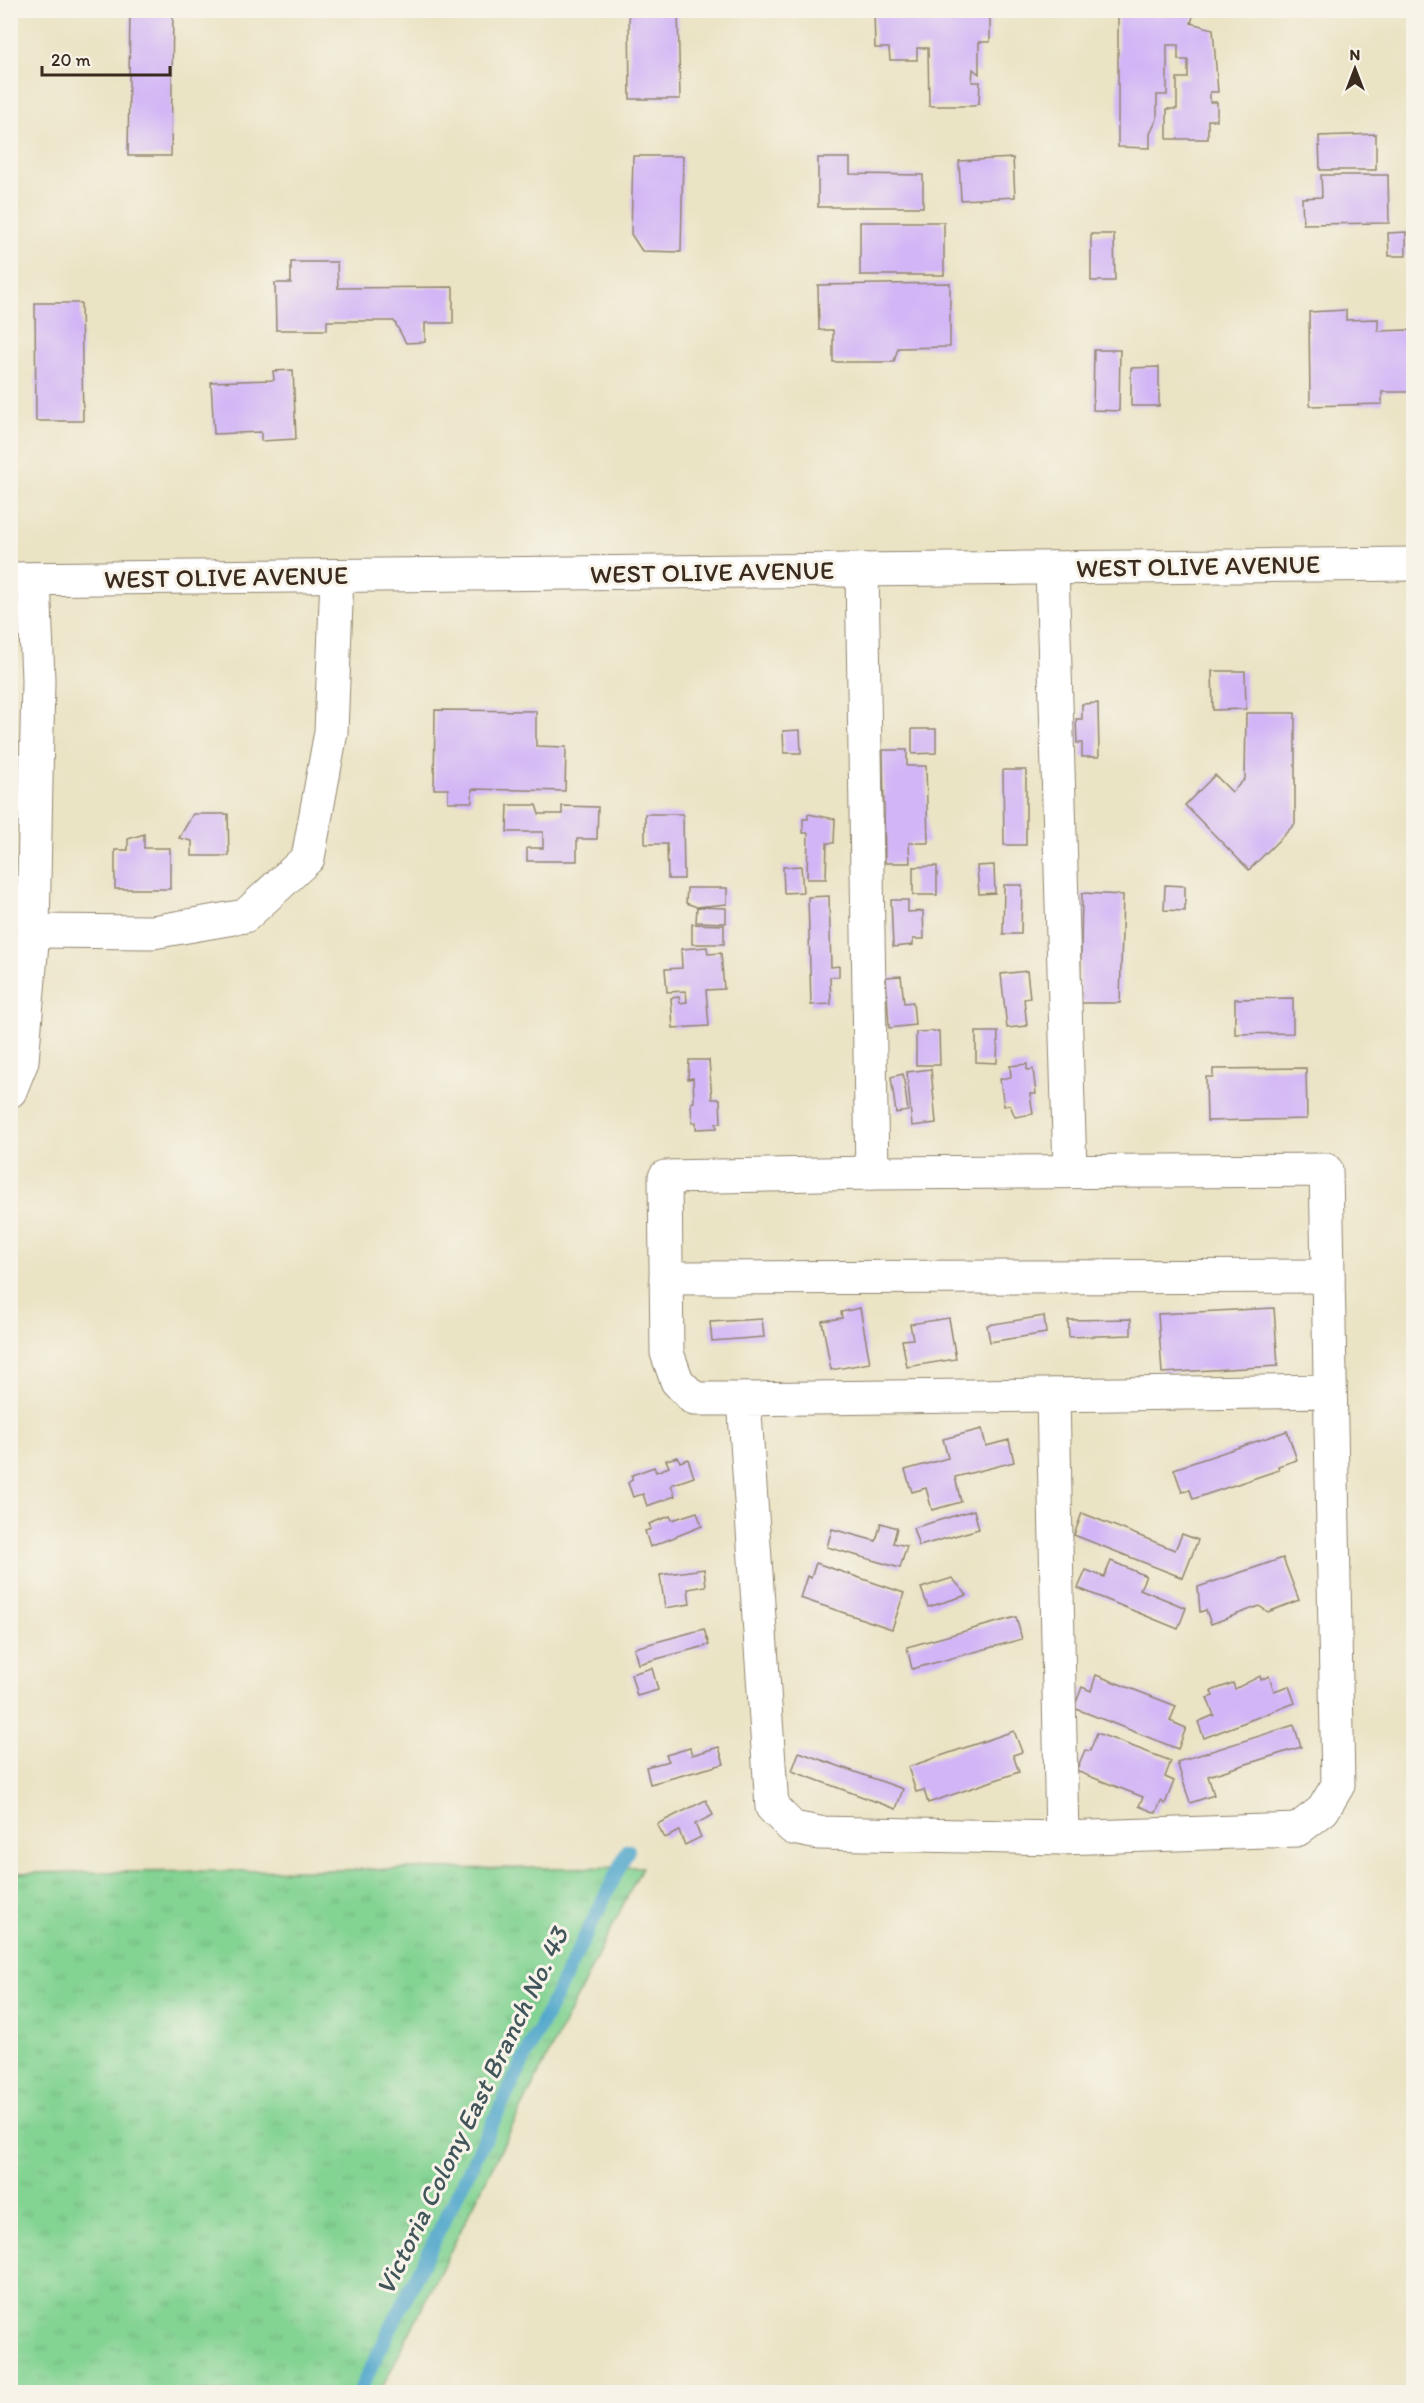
<svg xmlns="http://www.w3.org/2000/svg" width="1424" height="2403" font-family="Itim,sans-serif">
<style>
.grass{fill:url(#grass-tufts);stroke:#5f7e58;stroke-width:1.5}
.lines{fill:none;stroke-linecap:round;stroke-linejoin:round}
.stream{stroke:#4da6cb;stroke-width:14}
.building{fill:#d2b5f6}
.minor-casing{stroke:#928671;stroke-width:35}
.major-casing{stroke:#928671;stroke-width:35}
.minor{stroke:#fff;stroke-width:33}
.major{stroke:#fff;stroke-width:33}
.labels{text-anchor:middle;stroke-width:6;stroke-linejoin:round;paint-order:stroke}
.street-label{font-size:26px;fill:#3b2a1e;stroke:#f7f3e8}
.water-label{font-size:27px;font-style:italic;fill:#41555b;stroke:#f7f3e8}
</style>
<defs>
<pattern id="grass-tufts" width="24" height="20" patternUnits="userSpaceOnUse" patternTransform="scale(1.5)"><rect width="24" height="20" fill="#83d393"/><path d="M3 7l-1-3M5 7V3M7 7l1-3M15 17l-1-3M17 17v-4M19 17l1-3" fill="none" stroke="#72b57e"/></pattern>
</defs>
<rect width="100%" height="100%" fill="#f7f3e8"/>
<filter id="ink" filterUnits="userSpaceOnUse"><feTurbulence type="fractalNoise" baseFrequency=".0167" numOctaves="2"/><feDisplacementMap in="SourceGraphic" scale="12" xChannelSelector="R" yChannelSelector="G"/><feConvolveMatrix kernelMatrix="1 2 1 2 8 2 1 2 1" color-interpolation-filters="sRGB"/></filter>
<filter id="wash" filterUnits="userSpaceOnUse"><feTurbulence type="fractalNoise" baseFrequency=".008" numOctaves="4" result="noise"/><feDisplacementMap in="SourceGraphic" scale="24" xChannelSelector="R" yChannelSelector="G"/><feGaussianBlur stdDeviation="1.35" result="paint"/><feColorMatrix in="noise" values="0 0 0 0 0 0 0 0 0 0 0 0 0 0 0 0 0 1.4 0 .05"/><feComposite in="paint" operator="in"/></filter>
<g filter="url(#wash)">
<rect width="100%" height="100%" fill="#eae3c4"/>
<!-- grass -->
<polygon class="grass" points="642,1867 380,2392 11,2392 11,1873"/>
<g class="lines">
<!-- stream -->
<polyline class="stream" points="359,2392 628,1850"/>
</g>
<g id="blocks">
<!-- building -->
<g class="building">
<polygon points="130,10 173,10 171,156 128,156"/>
<polygon points="629,10 678,10 680,99 630,99"/>
<polygon points="874,10 990,11 990,42 979,42 979,74 973,69 972,82 980,82 979,103 974,106 929,106 928,48 917,48 917,60 890,60 889,48 875,48"/>
<polygon points="1118,10 1195,10 1191,23 1213,29 1218,92 1210,92 1210,102 1217,102 1217,120 1208,120 1208,139 1167,139 1167,109 1177,109 1177,78 1188,78 1188,60 1178,60 1178,45 1167,45 1167,95 1157,95 1157,119 1150,134 1150,148 1118,147"/>
<polygon points="1376,134 1376,170 1320,170 1319,136"/>
<polygon points="633,156 683,156 681,252 642,251 631,234"/>
<polygon points="818,158 850,158 850,174 923,175 923,207 818,207"/>
<polygon points="1013,158 1015,197 961,200 959,161"/>
<polygon points="1321,175 1388,175 1389,223 1303,224 1302,198 1322,197"/>
<rect x="860" y="222" width="84" height="53"/>
<polygon points="1406,232 1406,256 1389,256 1388,233"/>
<polygon points="1091,234 1114,234 1115,281 1091,281"/>
<polygon points="291,262 337,262 338,288 453,287 453,323 425,323 425,342 406,343 394,321 327,321 327,330 276,330 275,283 291,283"/>
<polygon points="950,283 950,347 898,348 894,362 833,362 833,330 819,330 818,285"/>
<polygon points="35,303 81,303 83,421 36,421"/>
<polygon points="1346,310 1346,320 1378,319 1378,331 1409,330 1414,339 1414,392 1382,392 1382,404 1310,406 1309,312"/>
<polygon points="1094,350 1120,350 1119,411 1093,410"/>
<polygon points="1159,367 1159,406 1131,406 1131,368"/>
<polygon points="293,370 296,439 261,441 261,432 214,434 211,382 274,380 273,371"/>
<polygon points="1212,671 1245,671 1246,709 1213,710"/>
<polygon points="1098,703 1099,757 1082,757 1082,743 1077,743 1076,719 1082,719 1082,704"/>
<polygon points="435,710 536,711 536,746 566,747 565,791 472,789 472,802 448,802 448,789 434,789"/>
<polygon points="1246,713 1295,713 1295,824 1249,870 1185,805 1215,775 1232,792 1245,779"/>
<polygon points="912,729 936,729 936,753 912,754"/>
<polygon points="800,730 801,753 784,753 783,731"/>
<polygon points="883,750 907,750 907,766 926,766 928,843 909,843 910,863 885,863"/>
<polygon points="1003,770 1026,770 1026,845 1004,845"/>
<polygon points="508,805 536,805 539,814 562,814 562,806 598,807 597,839 577,839 577,861 527,861 527,848 543,848 543,832 507,832"/>
<polygon points="193,814 228,814 229,856 192,856 192,841 179,838"/>
<polygon points="645,814 683,814 684,879 668,879 667,844 645,844"/>
<polygon points="808,814 835,819 834,843 827,843 826,879 807,879 808,833 803,833 803,819 808,819"/>
<polygon points="144,834 144,848 170,848 170,889 115,889 115,850 128,850 128,839"/>
<polygon points="994,865 995,893 979,894 977,866"/>
<polygon points="801,866 803,892 784,893 783,867"/>
<polygon points="937,866 937,895 913,895 913,867"/>
<polygon points="1004,885 1022,885 1021,934 1003,934"/>
<polygon points="1165,885 1185,886 1185,911 1164,910"/>
<polygon points="687,888 727,888 727,904 697,907 726,908 726,923 696,922 697,907 686,903"/>
<polygon points="1082,893 1123,895 1120,1003 1080,1003"/>
<polygon points="829,896 831,967 839,966 839,977 830,977 831,1004 811,1005 808,897"/>
<polygon points="891,900 908,900 908,912 923,911 924,939 913,939 913,945 893,947"/>
<polygon points="692,924 724,925 724,944 692,944"/>
<polygon points="707,947 708,954 721,953 724,989 706,990 709,1026 673,1028 671,998 679,997 680,1003 687,1002 686,991 667,992 665,969 682,968 681,949"/>
<polygon points="1027,971 1030,998 1024,999 1027,1026 1007,1028 1001,974"/>
<polygon points="901,976 904,1003 913,1002 915,1025 889,1028 886,977"/>
<polygon points="1293,998 1293,1033 1235,1034 1235,999"/>
<polygon points="939,1031 940,1065 916,1065 916,1032"/>
<polygon points="976,1032 998,1032 997,1063 976,1062"/>
<polygon points="689,1060 709,1060 712,1099 720,1099 721,1123 716,1123 717,1128 696,1129 696,1122 692,1123 691,1103 694,1102 693,1078 688,1079"/>
<polygon points="1027,1064 1027,1070 1033,1069 1036,1094 1030,1094 1033,1114 1015,1117 1010,1105 1004,1106 1000,1079 1011,1077 1010,1066"/>
<polygon points="1306,1068 1307,1119 1207,1121 1206,1077 1213,1077 1213,1069"/>
<polygon points="931,1069 936,1123 912,1126 907,1072"/>
<polygon points="903,1074 908,1111 896,1113 891,1077"/>
<polygon points="860,1308 870,1363 831,1370 822,1321 842,1318 841,1312"/>
<polygon points="1274,1308 1278,1366 1162,1373 1158,1314"/>
<polygon points="1044,1316 1046,1333 990,1342 987,1325"/>
<polygon points="949,1318 956,1359 907,1367 902,1340 913,1339 910,1324"/>
<polygon points="762,1319 764,1337 712,1341 710,1322"/>
<polygon points="1131,1319 1131,1335 1069,1337 1068,1320"/>
<polygon points="982,1429 986,1446 1009,1440 1014,1462 955,1477 961,1502 932,1510 926,1488 912,1492 905,1470 948,1458 943,1439"/>
<polygon points="1287,1431 1297,1460 1278,1466 1279,1470 1193,1499 1190,1490 1182,1492 1174,1469"/>
<polygon points="678,1457 680,1462 688,1459 694,1477 671,1485 675,1496 647,1506 643,1494 633,1497 628,1483 632,1480 632,1475 654,1467 656,1472 669,1467 666,1460"/>
<polygon points="974,1510 979,1529 919,1546 913,1528"/>
<polygon points="697,1512 702,1526 650,1547 645,1531 651,1529 649,1524 670,1516 672,1520"/>
<polygon points="1082,1513 1175,1550 1182,1534 1198,1540 1183,1578 1074,1535"/>
<polygon points="881,1523 897,1528 893,1543 907,1546 900,1568 827,1547 832,1529 876,1541"/>
<polygon points="1283,1558 1299,1600 1268,1612 1259,1606 1211,1624 1206,1610 1200,1612 1198,1587"/>
<polygon points="1111,1561 1146,1576 1140,1589 1186,1608 1178,1629 1078,1588 1086,1570 1104,1577"/>
<polygon points="816,1563 904,1593 892,1629 800,1598 807,1576 811,1578"/>
<polygon points="704,1569 706,1586 688,1589 690,1604 665,1608 660,1575"/>
<polygon points="952,1578 967,1595 928,1607 921,1588"/>
<polygon points="1016,1617 1022,1639 912,1669 907,1647"/>
<polygon points="704,1629 709,1645 638,1664 634,1648"/>
<polygon points="652,1668 658,1690 637,1696 631,1674"/>
<polygon points="1096,1675 1176,1706 1170,1721 1186,1728 1178,1749 1074,1708 1082,1687 1091,1691"/>
<polygon points="1260,1676 1261,1680 1269,1676 1274,1691 1289,1686 1295,1703 1204,1738 1198,1722 1214,1715 1207,1698 1213,1696 1211,1691 1233,1683 1235,1689"/>
<polygon points="1294,1725 1301,1747 1208,1776 1214,1795 1190,1803 1177,1762"/>
<polygon points="1014,1731 1022,1752 1013,1755 1019,1772 928,1803 924,1790 916,1792 908,1767"/>
<polygon points="1097,1733 1171,1761 1165,1777 1174,1781 1165,1804 1161,1801 1156,1813 1139,1806 1143,1797 1076,1771 1085,1750 1090,1751"/>
<polygon points="719,1747 724,1764 650,1784 646,1767 669,1761 666,1755 690,1748 692,1755"/>
<polygon points="799,1752 903,1789 896,1809 792,1771"/>
<polygon points="706,1800 713,1815 695,1824 701,1837 685,1845 679,1831 665,1838 657,1824"/>
</g>
</g>
</g>
<g filter="url(#ink)">
<use href="#blocks" fill-opacity="0" stroke="#928671" stroke-width="1.5"/>
<g class="lines">
<!-- minor casing -->
<g class="minor-casing">
<g id="minor">
<polyline points="1052,568 1070,1171"/>
<polyline points="862,570 872,1173 1326,1170 1338,1785 1323,1810 1297,1830 1062,1838 819,1833 793,1828 772,1807 744,1399 1330,1391"/>
<polyline points="33,931 153,932 245,916 308,858 331,732 337,576"/>
<polyline points="10,1091 22,1061 33,931 38,680 34,579"/>
<polyline points="666,1278 1328,1276"/>
<polyline points="1053,1395 1062,1838"/>
<polyline points="744,1399 694,1399 677,1381 667,1353 665,1177 872,1173"/>
</g>
</g>
<!-- major casing -->
<g class="major-casing">
<polyline id="major" points="10,579 1414,564"/>
</g>
<!-- minor -->
<use href="#minor" class="minor"/>
<!-- major -->
<use href="#major" class="major"/>
</g>
</g>
<g class="labels">
<!-- street labels -->
<g class="street-label">
<text transform="translate(1198 566) rotate(-1)" y="9">WEST OLIVE AVENUE</text>
<text transform="translate(712 572) rotate(-1)" y="9">WEST OLIVE AVENUE</text>
<text transform="translate(226 577) rotate(-1)" y="9">WEST OLIVE AVENUE</text>
</g>
<!-- water labels -->
<g class="water-label">
<text transform="translate(472 2111) rotate(-64)" y="9">Victoria Colony East Branch No. 43</text>
</g>
</g>
<!-- margin -->
<rect width="1424" height="2403" fill="none" stroke="#f7f3e8" stroke-width="36"/>
<!-- north arrow -->
<g transform="translate(1355 69)" stroke="#f7f3e8" stroke-width="4.5" paint-order="stroke">
<path d="M0-4.5L10 22L0 15L-10 22Z" fill="#3b2a1e"/>
<text y="-9" font-size="16" font-weight="bold" text-anchor="middle" fill="#3b2a1e">N</text>
</g>
<!-- scale -->
<path d="M42 66v9h128v-9" fill="none" stroke="#3b2a1e" stroke-width="3"/>
<text x="51" y="66" font-size="18" fill="#3b2a1e" stroke="#f7f3e8" stroke-width="4.5" paint-order="stroke">20 m</text>
</svg>
